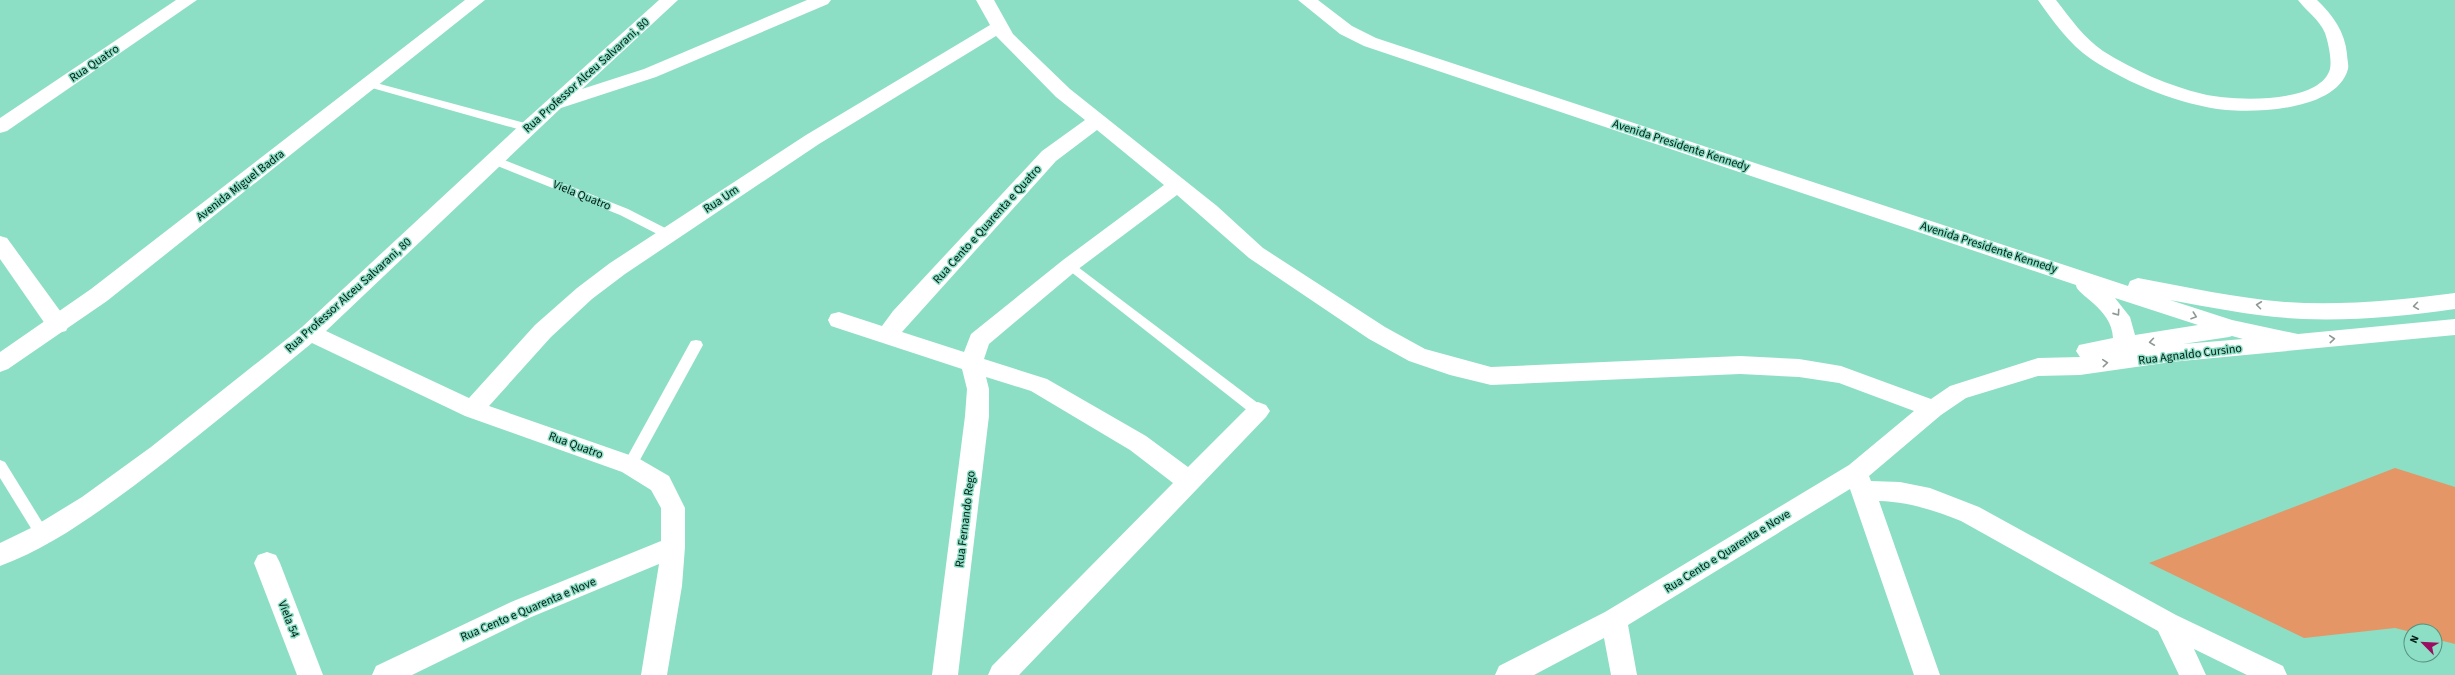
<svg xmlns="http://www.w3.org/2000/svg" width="2455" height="675" font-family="'Source Sans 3',sans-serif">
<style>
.green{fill:#e49667}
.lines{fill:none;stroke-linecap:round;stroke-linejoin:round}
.lane{fill:#fff;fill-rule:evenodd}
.street{fill:#fff;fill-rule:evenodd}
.secondary{fill:#fff;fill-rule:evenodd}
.oneway{stroke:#8d9895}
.labels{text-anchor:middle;stroke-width:3;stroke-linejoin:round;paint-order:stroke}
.street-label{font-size:12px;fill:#021b14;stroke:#8cdec4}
</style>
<rect width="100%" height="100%" fill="#8cdec4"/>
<!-- green -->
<polygon class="green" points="2395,468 2455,487 2455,644 2435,639 2435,631 2411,632 2395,628 2304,638 2149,563"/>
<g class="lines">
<!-- lane -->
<g class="lane">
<polygon points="369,81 532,125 534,128 528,132 365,86 364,84"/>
<polygon points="494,156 628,209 673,232 675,235 673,238 665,238 620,215 490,163 488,160 490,157"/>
<polygon points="1070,261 1263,407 1265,411 1263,415 1253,415 1066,268 1064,265"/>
<polygon points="696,340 701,341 703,345 635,469 630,471 625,469 623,465 625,461 691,341"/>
<polygon points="0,460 5,462 47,530 49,534 47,538 42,540 37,538 0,478"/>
</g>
<!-- street -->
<g class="street">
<polygon points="176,0 197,0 7,131 0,133 0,118"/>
<path d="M659 0H678L582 89 644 69 807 0H831L828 4 656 77 561 108 326 331 469 398 535 325 577 288 610 263 806 135 990 25 976 0H994L1013 34 1070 89 1217 206 1263 248 1385 327 1425 349 1491 367 1740 356 1799 359 1841 366 1931 399 1950 386 2038 358 2080 357 2076 351 2079 345 2113 338C2112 308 2076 295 2076 285L1364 46 1340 34 1298 0H1318L1352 26 1376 38 2128 286 2130 281 2138 278C2187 287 2236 298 2285 302 2342 306 2399 300 2455 293V309C2405 316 2354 321 2303 319 2258 317 2214 308 2170 300L2232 320 2298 334 2455 319V335L2171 362 2080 375 2038 376 1966 398 1941 415 1869 476 1871 481 1900 482 1930 488 1979 507 2176 615 2283 666 2287 675H2247L2194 649 2206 675H2179L2158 631 1961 521C1933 510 1909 502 1879 501L1940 675H1914L1850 489 1628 625 1637 675H1611L1604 638 1534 675H1495L1499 666 1605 612 1849 465 1914 411 1839 383 1799 377 1740 374 1491 385 1450 375 1409 361 1369 339 1249 258 1177 195 1077 270 989 344 984 359 1047 379 1146 436 1188 467 1250 405 1258 402 1266 405 1270 411 1266 417 1019 675H988L992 666 1173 483 1130 450 1031 391 986 377 989 389V416L958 675H932L965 416 967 389 962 369 831 326 828 320 831 314 839 312 882 326 893 311 1042 151 1085 120 1056 97 996 36 819 144 625 274 592 299 551 337 489 406 638 458 669 476 685 508V547L682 586 667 675H641L659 564 529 618 412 675H372L376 666 511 602 661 541V508L651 490 622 472 465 416 312 343C253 391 195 440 135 485 93 516 49 548 0 566V543L33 527 82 497 151 447 302 327 521 124ZM1097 130 1164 185 1063 260 971 334 964 352 902 332 1056 161ZM2115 298 2198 325 2135 335 2130 317ZM2232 336 2243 339 2183 344 2229 337Z"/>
<path d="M2038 0H2056C2070 18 2084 38 2103 51 2133 70 2169 86 2203 94 2230 101 2320 105 2330 69 2332 59 2328 42 2325 33 2319 19 2307 12 2298 0H2317C2333 15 2345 32 2347 54 2347 59 2349 65 2348 69 2337 110 2258 113 2226 110 2180 105 2129 84 2091 59 2069 44 2053 21 2038 0Z"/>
<polygon points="0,236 7,238 66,319 69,325 66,331 58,333 50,331 0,259"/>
<polygon points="267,552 276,555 280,563 323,675 297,675 254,563 258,555"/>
</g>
<!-- secondary -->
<polygon class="secondary" points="465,0 485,0 107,301 8,369 0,372 0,352 91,289"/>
</g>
<!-- one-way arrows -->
<defs><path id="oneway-chevron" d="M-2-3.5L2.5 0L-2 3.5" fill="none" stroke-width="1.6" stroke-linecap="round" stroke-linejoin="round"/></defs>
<g class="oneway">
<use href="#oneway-chevron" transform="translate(2259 305) rotate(-173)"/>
<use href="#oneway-chevron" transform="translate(2416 306) rotate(172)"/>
<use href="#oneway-chevron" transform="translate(2117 313) rotate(55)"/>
<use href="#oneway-chevron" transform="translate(2194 316) rotate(19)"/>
<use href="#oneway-chevron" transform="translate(2332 339) rotate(-5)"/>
<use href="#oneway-chevron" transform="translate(2152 342) rotate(172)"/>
<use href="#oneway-chevron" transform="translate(2105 363) rotate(-5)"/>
</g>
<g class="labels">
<!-- street labels -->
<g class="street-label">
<text transform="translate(94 63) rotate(-34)" y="4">Rua Quatro</text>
<text transform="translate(586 75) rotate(-42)" y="4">Rua Professor Alceu Salvarani, 80</text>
<text transform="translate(1681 145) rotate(18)" y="4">Avenida Presidente Kennedy</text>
<text transform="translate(240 185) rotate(-38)" y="4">Avenida Miguel Badra</text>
<text transform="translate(582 195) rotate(22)" y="4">Viela Quatro</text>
<text transform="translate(721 199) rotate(-34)" y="4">Rua Um</text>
<text transform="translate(987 224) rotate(-48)" y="4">Rua Cento e Quarenta e Quatro</text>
<text transform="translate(1989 247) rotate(18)" y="4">Avenida Presidente Kennedy</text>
<text transform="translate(348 295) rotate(-42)" y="4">Rua Professor Alceu Salvarani, 80</text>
<text transform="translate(2190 354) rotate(-7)" y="4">Rua Agnaldo Cursino</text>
<text transform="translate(576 445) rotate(20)" y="4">Rua Quatro</text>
<text transform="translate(965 519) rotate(-83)" y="4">Rua Fernando Rego</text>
<text transform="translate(1727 551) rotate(-32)" y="4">Rua Cento e Quarenta e Nove</text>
<text transform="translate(528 609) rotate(-23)" y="4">Rua Cento e Quarenta e Nove</text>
<text transform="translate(289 619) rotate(69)" y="4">Viela 54</text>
</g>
</g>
<!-- north arrow -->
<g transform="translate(2423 643) rotate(294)"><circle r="19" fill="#8cdec4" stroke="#55907e"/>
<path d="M0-3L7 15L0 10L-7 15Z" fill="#990e61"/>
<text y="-6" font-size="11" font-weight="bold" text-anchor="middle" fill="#021b14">N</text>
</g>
</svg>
